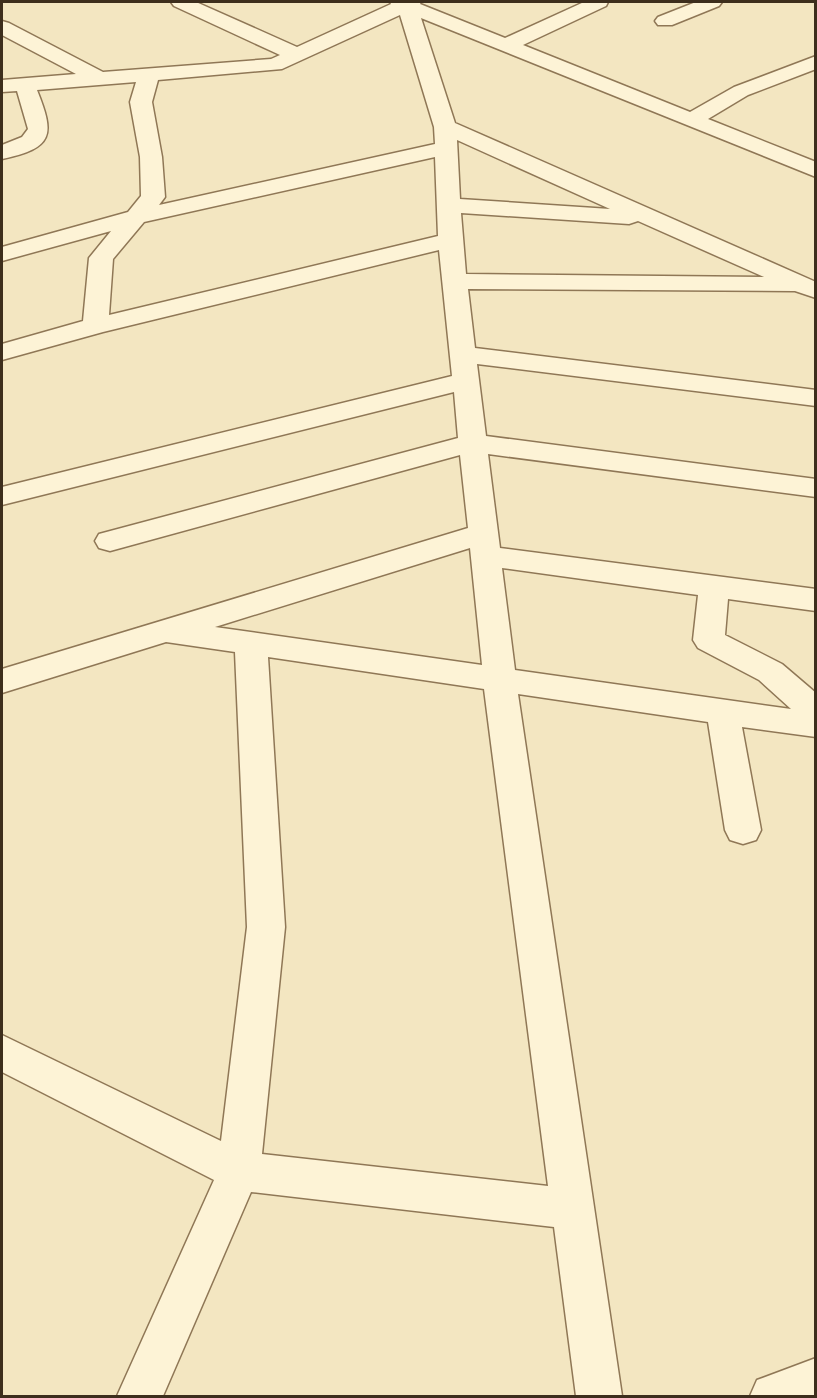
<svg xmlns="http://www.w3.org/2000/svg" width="817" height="1398" font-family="'Times New Roman',serif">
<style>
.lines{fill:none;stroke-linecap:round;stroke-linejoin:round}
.minor-casing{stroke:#8f7756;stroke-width:3}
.minor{fill:#fdf3d6;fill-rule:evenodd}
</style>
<rect width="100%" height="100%" fill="#f3e6c1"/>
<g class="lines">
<!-- minor casing -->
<g class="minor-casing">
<g id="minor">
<path d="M171 2H196L297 47 391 4 390 2H421L420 4 505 38 584 2H608L606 6 523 45 690 112 734 87 816 56V69L748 95 708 119 816 162V177L421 18 455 123 816 282V298L795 291 468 289 475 348 816 390V406L477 364 486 436 816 479V497L488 454 500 548 816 589V611L728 599 725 635 782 664 816 693V737L742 727 761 830 756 840 743 844 730 840 725 830 708 722 518 694 622 1396H576L554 1227 251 1192 163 1396H117L214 1180 2 1072V1035L221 1141 247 927 235 652 166 642 2 693V669L468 528 460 455 110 551 99 548 95 541 99 534 458 438 454 392 2 505V487L452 376 439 250 103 332 2 360V344L83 321 89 258 111 231 2 261V247L128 212 141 196 140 157 130 102 136 82 37 90C55 135 54 148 2 159V145L22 137 28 129 17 91 2 92V80L76 74 2 35V21L9 23 103 72 271 59 280 55 174 6ZM400 15 434 127 435 144 159 205 165 197 162 157 152 102 158 80 282 69ZM457 140 610 209 460 199ZM435 157 438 236 109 315 113 259 144 222ZM461 213 629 224 638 221 764 277 466 274ZM470 548 482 665 215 627ZM502 568 698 595 693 640 698 648 759 680 791 709 515 670ZM268 657 484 689 548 1186 262 1154 285 927Z"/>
<polygon points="696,2 722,2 719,6 672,25 658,25 655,21 658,17"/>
<polygon points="816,1358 816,1396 750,1396 757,1380"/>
</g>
</g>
<!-- minor -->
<use href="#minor" class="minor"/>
</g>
<!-- border -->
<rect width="817" height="1398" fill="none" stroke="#3d2e1c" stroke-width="6"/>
</svg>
